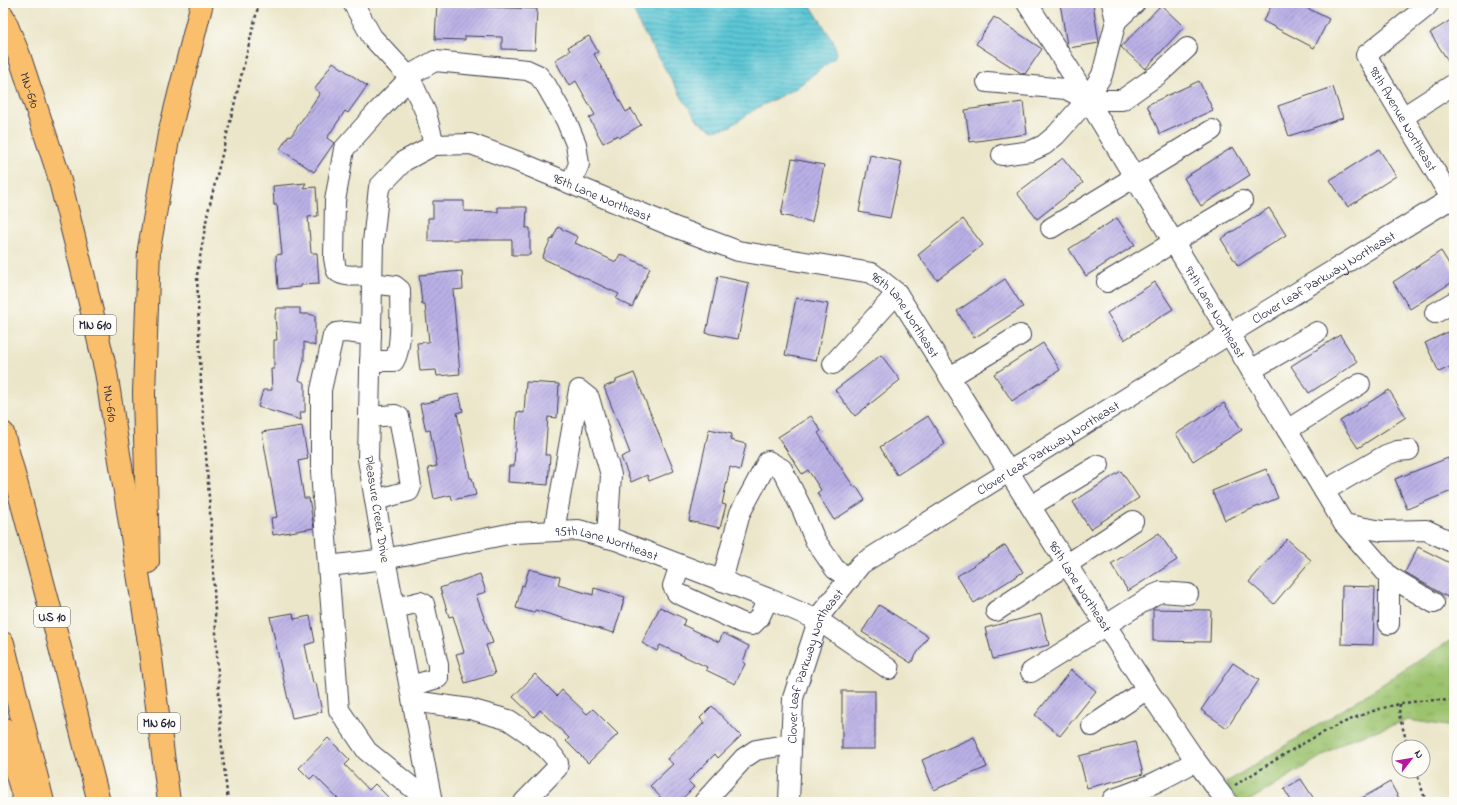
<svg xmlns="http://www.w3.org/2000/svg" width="1457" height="805" font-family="'Indie Flower',sans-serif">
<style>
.park{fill:url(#park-tufts);stroke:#5f7254}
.water{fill:url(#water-rules);stroke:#3f7488}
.building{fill:url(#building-hatch)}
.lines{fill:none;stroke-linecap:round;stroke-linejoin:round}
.minor-casing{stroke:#403f50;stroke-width:22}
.highway-casing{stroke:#403f50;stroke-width:24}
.path{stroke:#403f50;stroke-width:2.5;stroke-dasharray:3 3;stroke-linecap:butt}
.minor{stroke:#fff;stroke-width:20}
.highway{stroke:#f9bf6d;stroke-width:22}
.labels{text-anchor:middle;stroke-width:3;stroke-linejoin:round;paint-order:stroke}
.shield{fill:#fdfcf7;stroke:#646373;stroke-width:1}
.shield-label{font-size:12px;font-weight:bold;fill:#22223b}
.street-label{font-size:13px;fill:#22223b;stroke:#fdfcf7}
</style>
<defs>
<pattern id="park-tufts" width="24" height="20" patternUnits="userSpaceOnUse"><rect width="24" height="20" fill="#9cc36e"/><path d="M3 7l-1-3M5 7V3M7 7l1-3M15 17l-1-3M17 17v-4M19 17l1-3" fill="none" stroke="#86a760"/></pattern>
<pattern id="water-rules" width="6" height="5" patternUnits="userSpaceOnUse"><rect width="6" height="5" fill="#5cc7d6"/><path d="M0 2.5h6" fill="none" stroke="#4ca1af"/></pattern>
<pattern id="building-hatch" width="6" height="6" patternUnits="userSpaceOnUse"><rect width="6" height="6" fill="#bab0e6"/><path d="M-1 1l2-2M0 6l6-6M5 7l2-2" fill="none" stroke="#978fbc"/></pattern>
</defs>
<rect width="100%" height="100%" fill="#fdfcf7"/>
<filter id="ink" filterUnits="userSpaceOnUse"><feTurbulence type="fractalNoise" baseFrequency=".025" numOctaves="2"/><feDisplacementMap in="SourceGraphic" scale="8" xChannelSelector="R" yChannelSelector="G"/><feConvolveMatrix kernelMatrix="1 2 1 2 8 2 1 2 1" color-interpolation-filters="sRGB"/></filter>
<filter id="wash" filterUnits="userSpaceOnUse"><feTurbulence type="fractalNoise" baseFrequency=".012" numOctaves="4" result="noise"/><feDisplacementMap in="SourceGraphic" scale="16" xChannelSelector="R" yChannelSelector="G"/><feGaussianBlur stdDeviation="0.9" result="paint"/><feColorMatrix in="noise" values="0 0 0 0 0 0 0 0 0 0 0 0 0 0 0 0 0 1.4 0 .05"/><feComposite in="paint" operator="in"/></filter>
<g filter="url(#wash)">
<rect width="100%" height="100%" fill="#ebe6c9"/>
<!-- park -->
<polygon class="park" points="1454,638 1454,727 1408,720 1348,740 1247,802 1239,802 1225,783 1344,709"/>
<!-- water -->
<polygon class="water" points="631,3 809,3 833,41 837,53 833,59 796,88 757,108 729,127 713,130 699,122 683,99 640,26"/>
<g id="blocks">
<!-- building -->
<g class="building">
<polygon points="437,3 456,3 455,6 537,9 535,50 502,49 502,37 465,36 465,40 435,39"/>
<polygon points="1060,3 1093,3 1099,43 1069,48 1067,45"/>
<polygon points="1273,3 1297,3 1329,19 1314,48 1263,21"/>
<polygon points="1161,5 1184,27 1145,69 1121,47"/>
<polygon points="994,17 1042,49 1025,74 1021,73 976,44"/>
<polygon points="1454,18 1454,70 1430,33"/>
<polygon points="589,36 598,52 594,54 626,112 631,109 641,125 619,138 618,135 603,143 589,118 595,115 576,81 569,86 555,60 570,51 568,47"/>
<polygon points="333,62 367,86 348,113 345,111 327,138 334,143 314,172 280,149 289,135 291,136 320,93 315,89"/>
<polygon points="1199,81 1213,110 1160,134 1147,105"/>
<polygon points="1333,87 1343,118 1289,136 1278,106"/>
<polygon points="1023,102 1027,134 970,142 965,110"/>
<polygon points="1233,147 1250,175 1201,206 1184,178"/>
<polygon points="1379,149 1396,176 1348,207 1330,180"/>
<polygon points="870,155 902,162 890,218 859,212"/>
<polygon points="1063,158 1083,183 1037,219 1017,193"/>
<polygon points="792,159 824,165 812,222 781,215"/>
<polygon points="306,183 303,188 316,187 318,216 308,217 311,253 317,253 319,284 301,285 301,287 278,289 276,255 282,254 277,205 274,205 273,186"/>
<polygon points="433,201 464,201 464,211 498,212 498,207 527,207 526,228 530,228 530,255 512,255 512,240 445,240 445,241 428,241 428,218 433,218"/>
<polygon points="1269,208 1286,235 1238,266 1221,239"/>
<polygon points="1117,218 1135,245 1086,276 1069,249"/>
<polygon points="963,219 983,245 937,280 918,255"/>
<polygon points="558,227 578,237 575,243 616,262 620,254 650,268 632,307 616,299 619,294 542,258 551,239 552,240"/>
<polygon points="1441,251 1454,272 1454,281 1410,309 1393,282"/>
<polygon points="462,271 463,289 453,290 460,374 437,376 436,370 420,371 417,343 429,342 425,304 422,304 419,275"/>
<polygon points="718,276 749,283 738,339 706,333"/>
<polygon points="1005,279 1023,307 974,338 957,311"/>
<polygon points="1155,282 1173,309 1124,340 1107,313"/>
<polygon points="796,298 828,304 816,361 785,355"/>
<polygon points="277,308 300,308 300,314 309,314 315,316 315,346 304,342 304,360 299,380 305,383 305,412 300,412 301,420 258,407 263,390 272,390 271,369 274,369 274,340 277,340 275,316"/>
<polygon points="1454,329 1454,365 1439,372 1425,343"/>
<polygon points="1340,335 1357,362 1309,393 1291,366"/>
<polygon points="1043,343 1060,370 1012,401 994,374"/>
<polygon points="881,355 900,380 855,416 835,390"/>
<polygon points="634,373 674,471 649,481 647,475 631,482 621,457 630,453 604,387 616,382 616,380"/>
<polygon points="526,382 559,384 557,418 548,417 545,455 550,455 548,485 508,482 509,466 514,466 517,412 524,413"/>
<polygon points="1389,390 1406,417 1358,448 1340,421"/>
<polygon points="459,394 463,411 457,413 470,478 472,478 476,495 452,500 451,495 434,499 428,468 437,466 430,430 426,431 420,404 439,400 439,398"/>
<polygon points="1224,403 1242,430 1193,461 1176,434"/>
<polygon points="811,416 821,431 818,433 854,487 856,486 865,500 834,520 817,493 821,490 808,470 802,474 778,437"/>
<polygon points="928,416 945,444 897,475 880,447"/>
<polygon points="302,426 308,459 298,461 304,498 309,498 314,528 273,535 271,518 277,517 262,432"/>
<polygon points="709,429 732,434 730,440 746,444 740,470 730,467 722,504 726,505 720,528 689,521"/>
<polygon points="1448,458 1454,472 1454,490 1407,509 1395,479"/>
<polygon points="1266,469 1278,498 1225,520 1212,491"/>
<polygon points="1121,471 1139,498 1090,529 1073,502"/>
<polygon points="1159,533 1177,560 1128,591 1111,564"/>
<polygon points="1287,539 1311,560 1274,604 1249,582"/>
<polygon points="1005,545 1023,572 974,603 957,576"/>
<polygon points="1418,547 1454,565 1454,601 1405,572"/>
<polygon points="529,569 560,577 558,585 593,595 594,588 625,597 614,633 535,610 534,613 516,608 522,585 524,586"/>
<polygon points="480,574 486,592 476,595 493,643 486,645 495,674 465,683 456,654 464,652 453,616 449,617 440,588"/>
<polygon points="1342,586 1375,587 1373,645 1341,644"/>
<polygon points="879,605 928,636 911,663 862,632"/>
<polygon points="660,607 685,619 683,625 719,642 723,633 749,646 743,662 745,664 735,684 706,670 707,667 660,645 657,651 642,643"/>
<polygon points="1153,609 1211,610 1210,642 1153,641"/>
<polygon points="293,613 294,619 310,616 315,642 305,645 313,683 316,683 322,712 292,718 270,617"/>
<polygon points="1041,614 1049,645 993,659 985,628"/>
<polygon points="1233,663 1259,680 1227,728 1201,710"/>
<polygon points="1071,670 1096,691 1060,736 1035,715"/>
<polygon points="535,674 557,696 562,690 587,714 593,709 618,734 588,763 566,741 569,738 540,710 534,717 513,697"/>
<rect x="842" y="691" width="33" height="58"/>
<polygon points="712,706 741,736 718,758 715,754 688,781 694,787 679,802 665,802 650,786 673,764 667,759 704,723 700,718"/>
<polygon points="974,737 987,767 934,790 922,760"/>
<polygon points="328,738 350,760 345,765 369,790 375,784 393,802 341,802 314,775 310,779 299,768"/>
<polygon points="1135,742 1143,774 1087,788 1079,756"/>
<polygon points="1301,779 1316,802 1292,802 1284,789"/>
<polygon points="1390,782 1401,802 1355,802"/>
</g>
</g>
</g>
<g filter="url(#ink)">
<use href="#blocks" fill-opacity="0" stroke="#403f50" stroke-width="1"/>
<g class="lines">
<!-- minor casing -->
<g class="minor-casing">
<g id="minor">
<path id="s1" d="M353 3 372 37 410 78 426 113 434 145 471 144 519 162 672 226 738 251 872 273 897 293 1067 565 1147 689 1196 761 1227 802"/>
<path id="s2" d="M1027 3 1071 72 1344 524 1389 576 1434 603"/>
<path id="s3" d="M1429 3 1425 8 1366 55 1454 203"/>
<polyline points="1116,21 1135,3"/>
<polyline points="408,76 435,61 527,70 538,75 546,85 566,120 576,144 579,164 571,183"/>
<polyline points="987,82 1066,89 1087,100 1122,100 1159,74 1187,48"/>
<polyline points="1403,117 1454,84"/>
<polyline points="1002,155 1031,151 1044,145 1056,135 1087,100 1102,75 1116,21 1112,3"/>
<polyline points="1051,228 1212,130"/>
<path d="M372 275C364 275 343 278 337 271 335 268 335 262 334 258L335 201 344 149 375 114 410 78"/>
<polyline points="1107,282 1242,201"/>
<polyline points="1435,313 1454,302"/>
<polyline points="371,335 346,332 336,333 333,336 321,390 321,472 339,710 367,751 430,802"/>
<path d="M370 361H394C403 347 400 308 400 290L395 286 372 283"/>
<polyline points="833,364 897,293"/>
<polyline points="1251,370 1317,332"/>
<polyline points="950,377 1020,335"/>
<polyline points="369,417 395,415 399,417 411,486 409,491 375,500"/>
<polyline points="1287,430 1360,384"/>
<polyline points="1324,491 1386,455 1397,451 1409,450"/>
<polyline points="1031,506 1099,465"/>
<polyline points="1344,524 1382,531 1426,530 1454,543"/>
<polyline points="554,531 579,390 589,398 611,475 607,538"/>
<polyline points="680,565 673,586 677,593 742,623 752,625 759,618 768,599"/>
<path id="s4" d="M329 566 385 559 513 533 578 530 616 540 767 598 818 620 889 669"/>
<polyline points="722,581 740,513 768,461 782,469 802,509 815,540 835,569 850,579"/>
<polyline points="395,608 420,602 424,604 438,665 438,678 410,686"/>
<polyline points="996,611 1133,521"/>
<polyline points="1389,624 1389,576"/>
<polyline points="1031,672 1154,595 1161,592 1188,594"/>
<polyline points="413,701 470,709 509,720 528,733 546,748 554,757 558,763 557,768 524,802"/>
<polyline points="1092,726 1147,689"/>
<path d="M1113 799C1143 790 1169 776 1196 761"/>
<polyline points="432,802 385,559 368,459 373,242 379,187 404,161 434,145"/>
<polyline points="704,802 744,758 756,750 791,744"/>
<path id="s5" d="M789 802 793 698 820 615 861 564 1229 334 1454 197"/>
</g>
</g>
<!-- highway casing -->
<g class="highway-casing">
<g id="highway">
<path id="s6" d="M3 16 19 55 58 173 83 273 106 372 149 643 169 802"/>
<polyline points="3,433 52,616 99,802"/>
<polyline points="148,562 144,393 149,249 169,134 202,3"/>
<polyline points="3,643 43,802"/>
<polyline points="3,728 25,802"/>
</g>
</g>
<!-- path -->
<g class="path">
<polyline points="1400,704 1399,714 1408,747"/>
<polyline points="1416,771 1426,802"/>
<path d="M1235 785C1301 745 1372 693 1454 701"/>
<polyline points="228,802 221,739 211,526 201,384 197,275 207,216 259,3"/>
</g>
<!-- minor -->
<use href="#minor" class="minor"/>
<!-- highway -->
<use href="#highway" class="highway"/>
</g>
</g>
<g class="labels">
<!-- shield labels -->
<g class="shield">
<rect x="74" y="315" width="42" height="20" rx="3"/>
<rect x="34" y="607" width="36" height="20" rx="3"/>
<rect x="138" y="713" width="42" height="20" rx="3"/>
</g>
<g class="shield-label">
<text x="95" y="329">MN 610</text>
<text x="52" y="621">US 10</text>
<text x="159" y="727">MN 610</text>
</g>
<!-- street labels -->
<g class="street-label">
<text dy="5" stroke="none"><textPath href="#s6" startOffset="79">MN-610</textPath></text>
<text dy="5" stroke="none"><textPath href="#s3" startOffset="156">98th Avenue Northeast</textPath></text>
<text dy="5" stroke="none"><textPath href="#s1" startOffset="345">96th Lane Northeast</textPath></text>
<text dy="5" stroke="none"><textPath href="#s5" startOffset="801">Clover Leaf Parkway Northeast</textPath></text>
<text dy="5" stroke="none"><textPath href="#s2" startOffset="362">97th Lane Northeast</textPath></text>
<text dy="5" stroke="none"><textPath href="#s1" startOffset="681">96th Lane Northeast</textPath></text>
<text dy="5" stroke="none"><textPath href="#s6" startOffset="403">MN-610</textPath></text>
<text dy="5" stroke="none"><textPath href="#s5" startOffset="477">Clover Leaf Parkway Northeast</textPath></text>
<text transform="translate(378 509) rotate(81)" y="5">Pleasure Creek Drive</text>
<text dy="5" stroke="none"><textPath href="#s4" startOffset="283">95th Lane Northeast</textPath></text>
<text dy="5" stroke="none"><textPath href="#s1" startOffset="1005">96th Lane Northeast</textPath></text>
<text dy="5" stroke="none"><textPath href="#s5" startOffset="141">Clover Leaf Parkway Northeast</textPath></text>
</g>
</g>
<!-- margin -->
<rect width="1457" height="805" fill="none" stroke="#fdfcf7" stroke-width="16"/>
<!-- north arrow -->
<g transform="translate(1411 759) rotate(59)"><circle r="19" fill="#fdfcf7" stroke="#a5a5ac"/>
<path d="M0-3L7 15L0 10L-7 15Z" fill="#b5179e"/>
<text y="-6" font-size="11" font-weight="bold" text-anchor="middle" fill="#22223b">N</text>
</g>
</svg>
